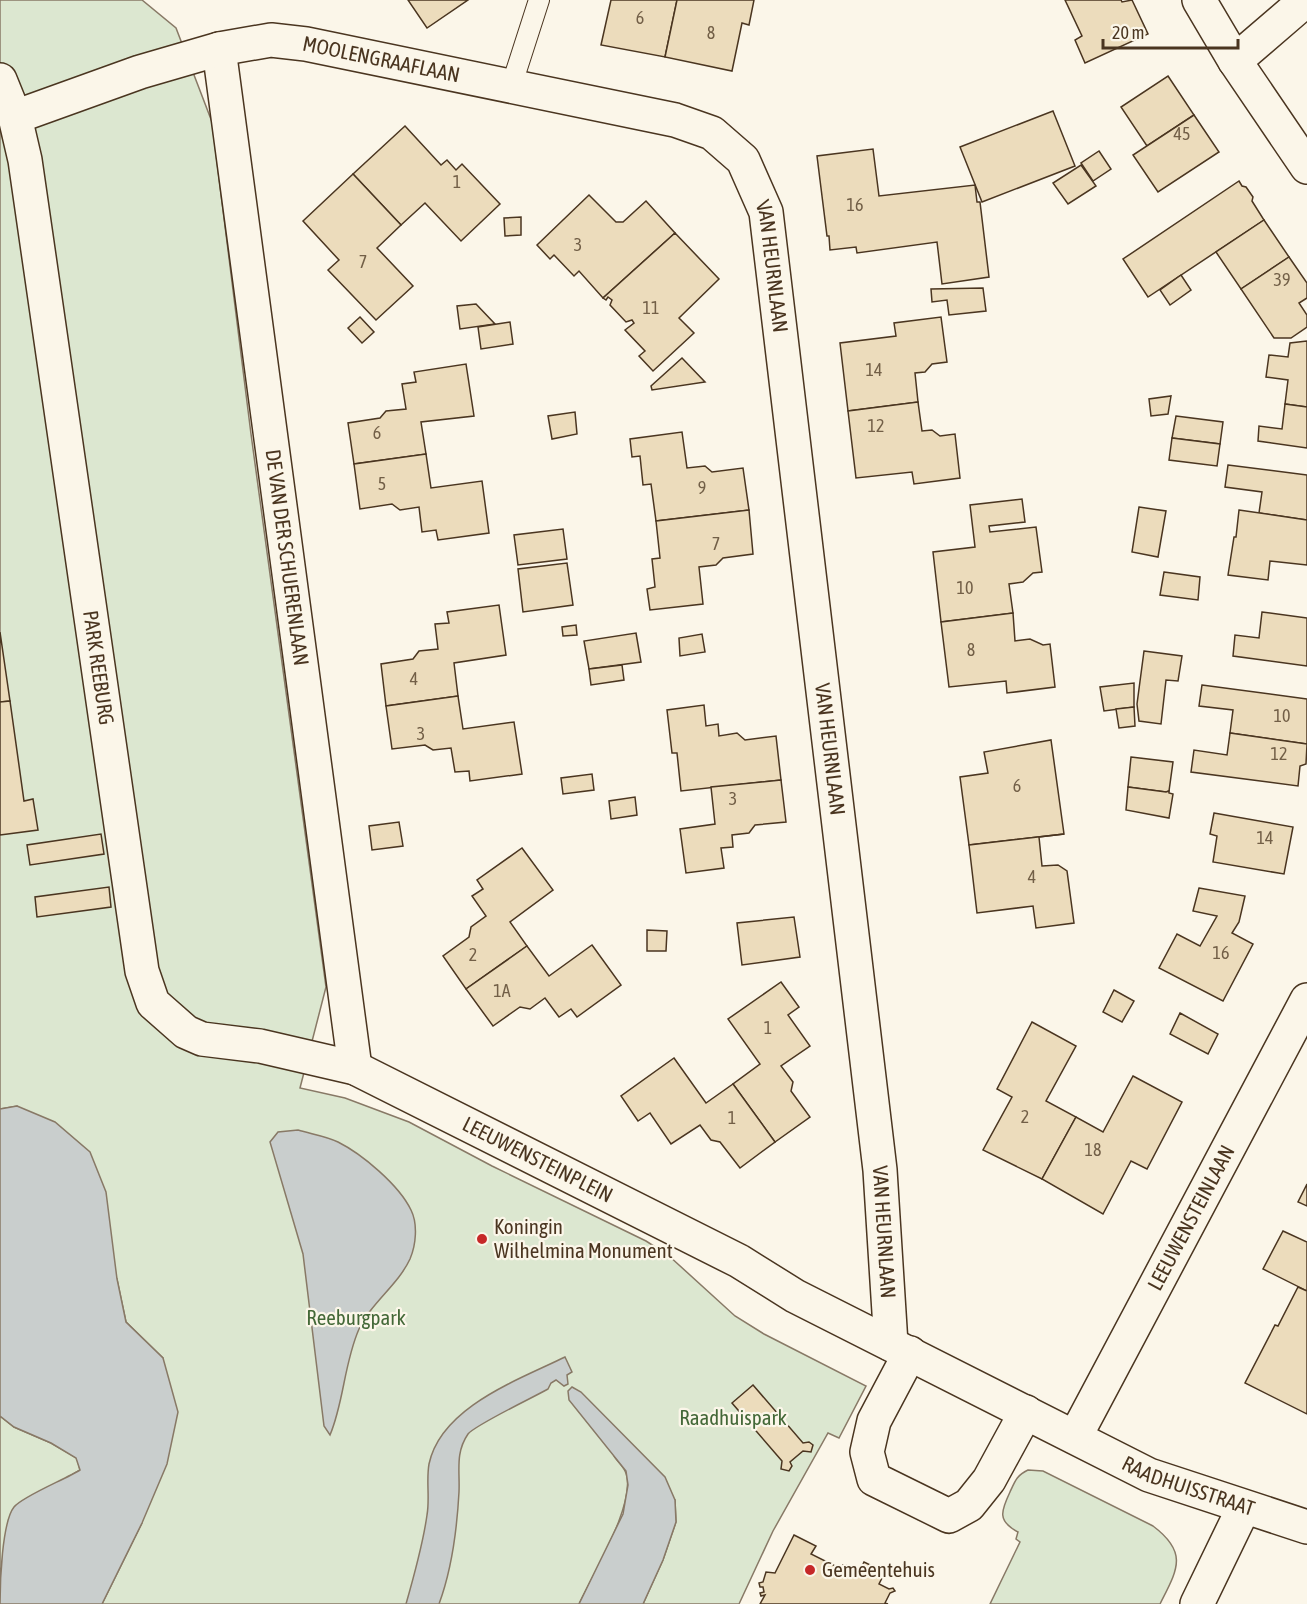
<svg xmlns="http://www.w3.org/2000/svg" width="1307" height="1604" font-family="'Asap Condensed',sans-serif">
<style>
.green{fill:#dce7d0;stroke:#887966;stroke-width:1.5}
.water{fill:#c9cecd;stroke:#887966;stroke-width:1.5}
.building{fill:#ecdcbc;stroke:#4a3520;stroke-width:1.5}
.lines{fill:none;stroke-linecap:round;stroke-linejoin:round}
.service-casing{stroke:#4a3520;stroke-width:22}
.minor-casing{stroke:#4a3520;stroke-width:36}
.service{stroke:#fbf6e9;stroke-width:20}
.minor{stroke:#fbf6e9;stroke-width:33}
.poi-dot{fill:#c62828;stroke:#fbf6e9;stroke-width:2}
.labels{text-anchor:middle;stroke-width:4.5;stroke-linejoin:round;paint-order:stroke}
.number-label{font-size:18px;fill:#725f47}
.street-label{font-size:21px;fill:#4a3520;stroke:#fbf6e9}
.poi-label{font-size:21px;fill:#4a3520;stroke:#fbf6e9;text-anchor:start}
.park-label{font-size:21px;fill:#436837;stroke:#fbf6e9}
</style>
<rect width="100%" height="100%" fill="#fbf6e9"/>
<!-- green -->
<g class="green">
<path d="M0 0H142L176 28 212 122 251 434 326 987 300 1088 345 1098 409 1122 492 1166 646 1241 668 1255 735 1316 764 1334 866 1386 839 1438 828 1433 773 1531 739 1604H643L663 1560 676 1522 675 1500 614 1456C617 1461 623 1466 625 1471 639 1499 592 1576 579 1604H102L142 1523 163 1358 126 1322 117 1279 17 1106 0 1109Z"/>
<polygon points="0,1416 14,1427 51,1443 77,1458 80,1470 58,1483 3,1558 0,1579"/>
<path d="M1028 1470 1043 1471 1153 1526C1189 1553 1177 1570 1160 1604H990L1020 1542 1016 1539 1018 1532C997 1521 1001 1511 1010 1492 1015 1481 1017 1475 1028 1470Z"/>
</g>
<!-- water -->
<g class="water">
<path d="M17 1106 55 1122 90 1152 106 1192 117 1279 126 1322 163 1358 178 1412 167 1464 142 1523 102 1604H0C0 1583 2 1522 14 1507 23 1496 66 1479 80 1470L76 1458 51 1443 14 1427 0 1416V1109Z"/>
<path d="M298 1130C311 1134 326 1136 338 1142 362 1154 399 1185 411 1210 418 1224 416 1245 410 1259 398 1285 371 1303 359 1329 344 1363 344 1402 330 1435L324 1426 303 1254 270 1142 278 1132Z"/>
<path d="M565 1357 572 1372 567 1375 568 1384 564 1386 556 1380 551 1383 548 1389C534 1397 475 1425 468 1434 455 1453 460 1471 459 1492 457 1529 452 1569 439 1604H406C414 1576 423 1544 427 1515 430 1498 426 1481 429 1464 441 1407 518 1380 565 1357Z"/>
<polygon points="572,1387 581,1392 665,1477 675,1500 676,1522 663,1560 643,1604 579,1604 623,1514 628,1485 626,1471 569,1400 568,1391"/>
</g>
<!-- building -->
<g class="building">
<polygon points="408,0 468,0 427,28"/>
<polygon points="611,0 677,0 665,57 601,45"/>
<polygon points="677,0 754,0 749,25 742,23 732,71 665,57"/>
<polygon points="1065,0 1121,0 1122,2 1132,0 1148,34 1085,63 1075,40 1082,36"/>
<polygon points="1168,76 1194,115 1147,146 1121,107"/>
<polygon points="1053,111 1075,166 982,202 960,147"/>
<polygon points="1194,115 1219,152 1158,192 1133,155"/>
<polygon points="405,126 441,165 447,160 456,170 462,164 500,204 461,241 425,203 401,225 353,174"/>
<polygon points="873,149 879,196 975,185 977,202 980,202 989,277 942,284 937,242 857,253 856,247 830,250 829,236 827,236 817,156"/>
<polygon points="1099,151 1111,169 1093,181 1081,163"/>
<polygon points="1081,165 1096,186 1068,204 1053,183"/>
<polygon points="353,174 401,225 377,248 413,286 376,320 328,270 339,260 303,221"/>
<polygon points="1239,181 1242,186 1246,187 1253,197 1252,201 1264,220 1148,297 1123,259"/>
<polygon points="589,195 616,222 623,222 646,201 675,233 603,298 579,271 574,276 554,255 550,259 537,245"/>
<polygon points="521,217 521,235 505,236 504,218"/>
<polygon points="1264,220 1289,257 1241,289 1216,252"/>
<polygon points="675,233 719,279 679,318 694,333 653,371 639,356 645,351 625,330 634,323 632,320 626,322 610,305 612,300 608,297 606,300 603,298"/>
<polygon points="1289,257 1307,283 1307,298 1299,303 1307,315 1307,327 1291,338 1274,338 1241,289"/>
<polygon points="1181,275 1191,290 1170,305 1160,290"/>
<polygon points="983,288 986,311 949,315 947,300 932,302 931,289"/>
<polygon points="476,304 495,324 460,329 457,306"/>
<polygon points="360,317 374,332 362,343 348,328"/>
<polygon points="941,317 947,362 932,364 925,372 915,373 918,402 848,411 840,343 896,336 894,323"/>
<polygon points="510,322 513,344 481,349 478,327"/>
<polygon points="1307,341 1307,407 1285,404 1288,380 1266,377 1269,355 1288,357 1290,343"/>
<polygon points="682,358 705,382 652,390 651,386"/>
<polygon points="466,364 474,416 421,422 426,454 354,464 348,423 380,418 386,411 406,409 402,384 416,382 414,372"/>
<polygon points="1171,396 1168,414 1151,416 1149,399"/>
<polygon points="918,402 922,431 932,430 940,436 955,434 960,478 914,484 912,472 856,478 848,411"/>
<polygon points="1285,404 1307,407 1307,448 1258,441 1259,426 1282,429"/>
<polygon points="575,412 577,434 552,439 548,416"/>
<polygon points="1176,416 1223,422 1220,444 1172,438"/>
<polygon points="682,432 687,468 705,466 712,472 743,468 749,510 656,521 651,484 643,485 640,456 632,457 630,439"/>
<polygon points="1172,438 1220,444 1217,466 1169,460"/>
<polygon points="426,454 431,488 482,481 489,533 438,540 436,530 422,532 419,507 400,510 392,504 360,509 354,464"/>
<polygon points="1228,465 1307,475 1307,520 1259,513 1262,492 1225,487"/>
<polygon points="1022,499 1025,522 989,526 990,532 1036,527 1042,572 1033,573 1023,582 1009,584 1013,613 941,622 933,552 975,547 970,505"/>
<polygon points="1139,507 1166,511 1158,557 1132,552"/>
<polygon points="749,510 753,554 723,558 716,565 699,567 703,604 650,610 647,589 655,587 652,559 660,558 656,521"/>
<polygon points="1239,510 1307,520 1307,565 1270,561 1268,580 1228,575 1234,537 1236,537"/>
<polygon points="563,529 567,559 518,565 514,535"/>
<polygon points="567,563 573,605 523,612 518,569"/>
<polygon points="1164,572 1200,577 1198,600 1160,595"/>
<polygon points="499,605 506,655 454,663 458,696 386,706 381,664 413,659 419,651 438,649 435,624 449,623 447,612"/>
<polygon points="1262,612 1307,618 1307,666 1233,656 1235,635 1259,638"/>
<polygon points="1013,613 1015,641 1030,639 1043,645 1050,644 1055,687 1007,693 1006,681 949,687 941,622"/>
<polygon points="576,625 577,635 563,636 562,627"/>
<polygon points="0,632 10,701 0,702"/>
<polygon points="636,633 641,662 589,669 584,641"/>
<polygon points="702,634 705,652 680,656 679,638"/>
<polygon points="1144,651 1182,656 1178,681 1166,680 1161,724 1139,721 1137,704"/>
<polygon points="622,665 624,680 591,685 589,669"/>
<polygon points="1134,683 1134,707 1104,711 1100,687"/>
<polygon points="1202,685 1307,699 1307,744 1230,733 1233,710 1199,706"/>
<polygon points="458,696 463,729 514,722 522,774 470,781 469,771 455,772 451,748 433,750 425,745 392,749 386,706"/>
<polygon points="10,701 24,801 33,799 38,830 0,835 0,702"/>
<polygon points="704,705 706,726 718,724 719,736 737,733 745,740 776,736 781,780 681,791 677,753 672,753 667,710"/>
<polygon points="1134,707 1135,726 1119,728 1116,709"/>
<polygon points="1230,733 1307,744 1306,764 1300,766 1298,786 1191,772 1194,750 1227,755"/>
<polygon points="1051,740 1064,834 969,845 960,777 988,773 984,752"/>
<polygon points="1131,757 1173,762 1169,791 1166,792 1128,787"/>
<polygon points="592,774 594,790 563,794 561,778"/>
<polygon points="781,780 786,822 755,825 749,833 732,835 733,847 721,848 724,868 686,873 680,829 715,824 711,787"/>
<polygon points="1128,787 1166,792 1169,791 1169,793 1173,794 1169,818 1126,810"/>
<polygon points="635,797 637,815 611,819 609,801"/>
<polygon points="1214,813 1293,827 1284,874 1213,862 1217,836 1210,834"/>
<polygon points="399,822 403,846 372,850 369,826"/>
<polygon points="101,834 104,854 30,865 27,845"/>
<polygon points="1064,834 1039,837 1042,866 1058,865 1067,871 1074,923 1036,928 1033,906 977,913 969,845"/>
<polygon points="522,848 553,890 510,922 527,946 466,989 443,956 469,937 471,927 486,916 472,896 483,889 477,880"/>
<polygon points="109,887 111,907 37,917 35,897"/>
<polygon points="1199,888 1245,896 1239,922 1232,933 1253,944 1223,1001 1159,968 1177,934 1200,946 1217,916 1193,911"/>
<polygon points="794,917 800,957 742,965 737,923"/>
<polygon points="647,930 667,931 666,951 647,951"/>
<polygon points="592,945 621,985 577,1017 571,1009 559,1017 545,998 530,1009 520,1007 493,1026 466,989 527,946 549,976"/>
<polygon points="781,982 799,1007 788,1015 810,1046 781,1066 793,1082 791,1091 810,1117 775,1142 733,1084 760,1064 728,1019"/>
<polygon points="1114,990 1134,1001 1122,1022 1103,1012"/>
<polygon points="1180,1013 1218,1034 1208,1054 1170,1034"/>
<polygon points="1032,1022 1076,1046 1046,1101 1076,1117 1042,1179 983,1150 1012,1097 997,1089"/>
<polygon points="674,1058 706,1103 733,1084 775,1142 740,1168 720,1142 711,1140 700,1125 671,1144 650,1113 638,1121 621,1096"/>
<polygon points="1133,1076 1182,1102 1147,1169 1131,1161 1103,1214 1042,1179 1076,1117 1103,1132"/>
<polygon points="1307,1184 1307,1206 1298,1202"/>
<polygon points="1283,1231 1307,1242 1307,1291 1263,1269"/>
<polygon points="1298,1287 1307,1291 1307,1414 1245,1383 1275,1325 1278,1326"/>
<polygon points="753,1385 803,1443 809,1442 813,1445 811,1452 803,1451 790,1462 792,1466 789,1471 781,1469 782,1461 732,1403"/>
<polygon points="794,1535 816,1546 811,1554 845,1571 843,1565 847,1565 848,1569 858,1574 864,1562 885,1572 879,1584 889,1589 893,1588 895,1591 890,1593 885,1603 888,1604 760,1604 765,1595 761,1596 760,1593 764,1592 763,1587 760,1587 759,1583 763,1582 766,1572 775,1573"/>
</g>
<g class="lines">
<!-- service casing -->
<g class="service-casing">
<polyline id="service" points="511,87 539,0"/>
</g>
<!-- minor casing -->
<g class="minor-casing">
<g id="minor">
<polyline points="1199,0 1235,61 1307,167"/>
<path id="s1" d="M219 49 355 1068"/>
<polyline points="1235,61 1306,0"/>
<path id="s2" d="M0 80 15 117 25 160 142 971 153 1003 186 1032 202 1039 260 1046 355 1068 739 1261 795 1296 1149 1475 1307 1527"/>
<path id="s3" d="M15 117 140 72 219 49 271 40 306 44 675 120 712 133 743 160 766 212 880 1170 891 1344"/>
<polyline points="910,1353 874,1421 867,1452 874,1479 949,1516 969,1505 989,1480 1026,1412"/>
<path id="s4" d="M1075 1437 1307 1000"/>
<polyline points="1197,1604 1244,1507"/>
</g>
</g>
<!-- service -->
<use href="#service" class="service"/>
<!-- minor -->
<use href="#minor" class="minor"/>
</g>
<!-- markers -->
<g class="poi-dot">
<circle cx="482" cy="1239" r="6"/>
<circle cx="810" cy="1570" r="6"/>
</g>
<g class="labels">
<!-- number labels -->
<g class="number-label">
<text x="640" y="24">6</text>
<text x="711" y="39">8</text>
<text x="1182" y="140">45</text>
<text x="457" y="188">1</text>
<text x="855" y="211">16</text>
<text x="578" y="251">3</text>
<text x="363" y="268">7</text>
<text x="1282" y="286">39</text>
<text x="651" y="314">11</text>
<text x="874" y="376">14</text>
<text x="876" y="432">12</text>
<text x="377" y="439">6</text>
<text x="382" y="490">5</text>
<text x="702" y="494">9</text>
<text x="716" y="550">7</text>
<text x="965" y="594">10</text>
<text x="971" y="656">8</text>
<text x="414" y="685">4</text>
<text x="1282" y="722">10</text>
<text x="421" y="740">3</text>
<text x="1279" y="760">12</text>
<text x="1017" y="792">6</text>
<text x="733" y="805">3</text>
<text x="1265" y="844">14</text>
<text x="1032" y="883">4</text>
<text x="1221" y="959">16</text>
<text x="473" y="961">2</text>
<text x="502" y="997">1A</text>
<text x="768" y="1034">1</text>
<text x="1025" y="1123">2</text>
<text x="732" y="1124">1</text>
<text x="1093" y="1156">18</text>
</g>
<!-- street labels -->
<g class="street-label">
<text dy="7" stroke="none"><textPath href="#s3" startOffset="380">MOOLENGRAAFLAAN</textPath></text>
<text dy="7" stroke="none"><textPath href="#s3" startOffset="872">VAN HEURNLAAN</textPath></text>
<text dy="7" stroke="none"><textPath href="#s1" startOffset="513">DE VAN DER SCHUERENLAAN</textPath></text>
<text dy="7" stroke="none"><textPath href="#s2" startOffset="597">PARK REEBURG</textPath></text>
<text dy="7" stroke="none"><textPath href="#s3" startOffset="1358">VAN HEURNLAAN</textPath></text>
<text dy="7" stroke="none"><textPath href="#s2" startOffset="1359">LEEUWENSTEINPLEIN</textPath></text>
<text dy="7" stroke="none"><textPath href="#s4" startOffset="248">LEEUWENSTEINLAAN</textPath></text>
<text dy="7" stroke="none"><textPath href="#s3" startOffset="1844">VAN HEURNLAAN</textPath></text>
<text dy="7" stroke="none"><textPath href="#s2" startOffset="2088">RAADHUISSTRAAT</textPath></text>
</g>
<!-- poi labels -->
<g class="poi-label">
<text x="494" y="1234">Koningin<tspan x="494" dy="24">Wilhelmina Monument</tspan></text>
<text x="822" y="1577">Gemeentehuis</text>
</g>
<!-- park labels -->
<g class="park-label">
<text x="356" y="1325">Reeburgpark</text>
<text x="733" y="1425">Raadhuispark</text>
</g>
</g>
<!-- scale -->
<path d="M1103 39v9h135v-9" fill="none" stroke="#4a3520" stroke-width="3"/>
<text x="1112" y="39" font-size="18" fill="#4a3520" stroke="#fbf6e9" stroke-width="4.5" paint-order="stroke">20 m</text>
</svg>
